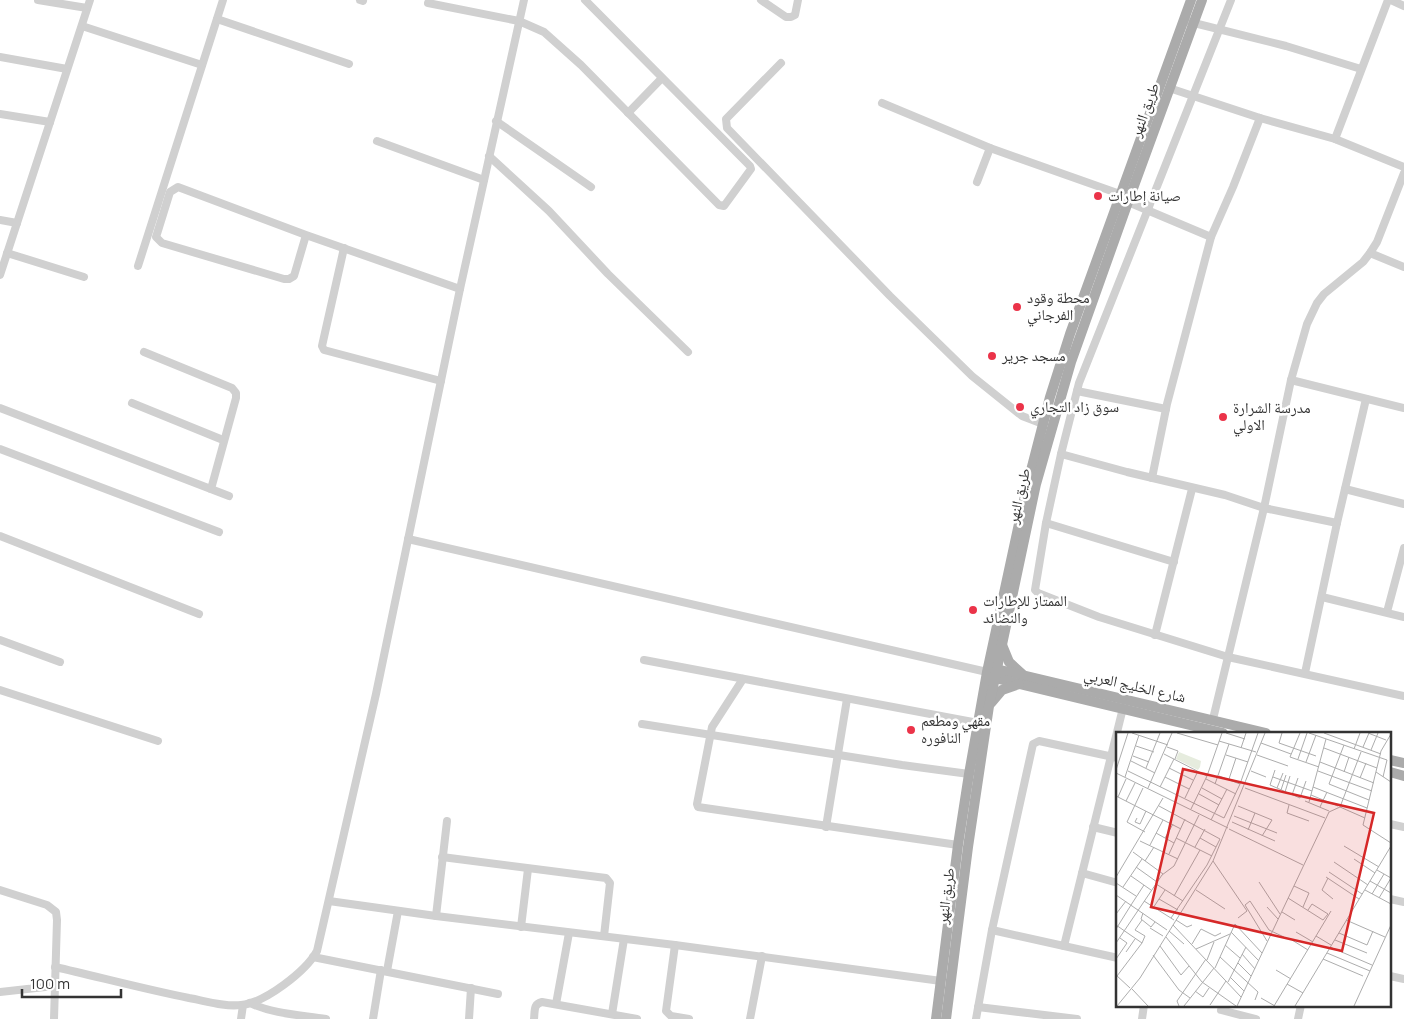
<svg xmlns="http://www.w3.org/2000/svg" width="1404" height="1019" font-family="Manrope,'Noto Naskh Arabic',sans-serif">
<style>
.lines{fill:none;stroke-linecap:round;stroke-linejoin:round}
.minor{stroke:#d0d0d0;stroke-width:8}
.major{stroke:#ababab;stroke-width:10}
.poi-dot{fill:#eb3349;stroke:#fff;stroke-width:2}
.labels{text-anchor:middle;stroke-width:5;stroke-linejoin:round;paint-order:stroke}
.street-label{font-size:15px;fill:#333;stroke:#fff}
.poi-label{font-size:15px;fill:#333;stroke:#fff;text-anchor:start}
.inset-road{fill:none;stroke:#adadad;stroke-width:1}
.view{fill:#d62828;fill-opacity:0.15;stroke:#d62828;stroke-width:2.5}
.inset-edge{fill:none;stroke:#333;stroke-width:2.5}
</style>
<rect width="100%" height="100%" fill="#fff"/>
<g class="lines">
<!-- minor -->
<g class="minor">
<polyline points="38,0 87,8"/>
<polyline points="360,0 363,1"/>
<polyline points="761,0 786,17 791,17 795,15 798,0"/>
<polyline points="1231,0 1079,383 1061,454 1046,523 1035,590 1038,593 1099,617 1228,657 1404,696"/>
<polyline points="1391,0 1404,6"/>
<polyline points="428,3 519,21 544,32 581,65 719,205 724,206 751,169 750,166 585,0"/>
<polyline points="217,19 349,64"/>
<polyline points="1190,22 1286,46 1361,69"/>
<polyline points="82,26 202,65"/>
<polyline points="0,57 67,69"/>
<polyline points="781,63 726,119 727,128 890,296 972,376 1022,416 1043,424"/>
<polyline points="1169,88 1260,118 1335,139 1404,167"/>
<polyline points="882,103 990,148 1120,194"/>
<polyline points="628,113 662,78"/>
<polyline points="0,114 50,122"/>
<polyline points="496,121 591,187"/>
<polyline points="1335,139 1388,0"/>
<polyline points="377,141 484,180"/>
<polyline points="489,156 549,211 608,274 688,352"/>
<polyline points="977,182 990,148"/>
<polyline points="1128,202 1211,237"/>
<polyline points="0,220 17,223"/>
<polyline points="306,235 294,276 289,279 284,279 162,243 156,237 170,192 178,187 306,235 460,289"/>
<polyline points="344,248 322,346 324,350 441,381"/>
<polyline points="7,253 84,277"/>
<polyline points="1370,253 1404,267"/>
<polyline points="138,266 223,0"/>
<polyline points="0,275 90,0"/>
<polyline points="144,352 232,388 236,393 236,398 211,489"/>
<polyline points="1291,380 1404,408"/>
<polyline points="1077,391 1166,409"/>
<polyline points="132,403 223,440"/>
<polyline points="0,408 229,496"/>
<polyline points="0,449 219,532"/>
<polyline points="1061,454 1127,472 1225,495 1264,508 1337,523"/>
<polyline points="1152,478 1167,404 1211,237 1233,187 1260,118"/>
<polyline points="1345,489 1404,504"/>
<polyline points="1046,523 1174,562"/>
<polyline points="0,536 199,614"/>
<polyline points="408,539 987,672"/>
<polyline points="1322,597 1404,617"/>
<polyline points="1387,612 1404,548"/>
<polyline points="1155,635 1192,489"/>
<polyline points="0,640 60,662"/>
<polyline points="644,660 978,723"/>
<polyline points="1305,673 1337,523 1366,399"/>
<polyline points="743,679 712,727 697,804 698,807 958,845"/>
<polyline points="0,690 158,741"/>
<polyline points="1213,719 1264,508 1291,380 1307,324 1317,303 1324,294 1363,262 1370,253 1377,242 1404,173"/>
<polyline points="642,724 902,765 969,774"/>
<polyline points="1390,824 1404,827"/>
<polyline points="826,827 847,699"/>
<polyline points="1093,827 1118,833"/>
<polyline points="442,857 606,878 610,883 604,936"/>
<polyline points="1082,873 1118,883"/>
<polyline points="0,890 47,905 56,912 57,920 54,1019"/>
<polyline points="1390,899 1404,902"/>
<polyline points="329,901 436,916 675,945 941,981"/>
<polyline points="436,916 447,821"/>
<polyline points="521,927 528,869"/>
<polyline points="992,930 1118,958"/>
<polyline points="675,945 666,1011 671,1016 689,1019"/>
<polyline points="1064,946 1123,708"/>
<polyline points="313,957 498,994"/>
<path d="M55 967C99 977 144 989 189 998 206 1001 224 1007 241 1005 265 1003 306 971 317 951L376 694 460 289 524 0"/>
<polyline points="387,971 398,911"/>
<polyline points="1390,976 1404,979"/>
<polyline points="0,992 54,986"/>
<path d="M250 1003C273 1014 301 1015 326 1019"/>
<polyline points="556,1004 569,933"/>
<polyline points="978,1007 1077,1019"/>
<polyline points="1221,1010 1256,1019"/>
<polyline points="612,1014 624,939"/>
<polyline points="241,1019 243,1005"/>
<polyline points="373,1019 381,970"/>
<polyline points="469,1019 471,988"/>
<path d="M534 1019C535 1011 533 1004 542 1002L637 1019"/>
<polyline points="750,1019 762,956"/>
<polyline points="976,1019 992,930 1033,744 1039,741 1118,758"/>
<polyline points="1142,1019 1144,1005"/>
<polyline points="1298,1019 1301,1005"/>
</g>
<!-- major -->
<g class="major">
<polyline points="1002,645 1009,662 1022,674"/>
<polyline points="996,669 1266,733"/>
<polyline points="995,678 1223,733"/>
<polyline points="991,703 1002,690 1019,684"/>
<polyline points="1390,760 1404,763"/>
<polyline points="1390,772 1404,776"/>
<polyline points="936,1019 958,845 969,774 987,672 1028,482 1050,397 1070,334 1191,0"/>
<polyline points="946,1019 968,847 989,706 1036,484 1071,362 1128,202 1202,0"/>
</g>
</g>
<!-- markers -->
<g class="poi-dot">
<circle cx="1098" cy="196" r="5"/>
<circle cx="1017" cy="307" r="5"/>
<circle cx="992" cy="356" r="5"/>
<circle cx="1020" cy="407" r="5"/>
<circle cx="1223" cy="417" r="5"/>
<circle cx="973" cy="610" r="5"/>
<circle cx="911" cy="730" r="5"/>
</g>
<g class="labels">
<!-- street labels -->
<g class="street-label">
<text transform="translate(1145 110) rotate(-70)" y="5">طريق النهر</text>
<text transform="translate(1019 496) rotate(-77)" y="5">طريق النهر</text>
<text transform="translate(1135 686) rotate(13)" y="5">شارع الخليج العربي</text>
<text transform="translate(946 896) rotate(-83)" y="5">طريق النهر</text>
</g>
<!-- poi labels -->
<g class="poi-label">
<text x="1108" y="201">صيانة إطارات</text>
<text x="1027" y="303">محطة وقود<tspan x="1027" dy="17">الفرجاني</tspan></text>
<text x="1002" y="361">مسجد جرير</text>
<text x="1030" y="412">سوق زاد التجاري</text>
<text x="1233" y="413">مدرسة الشرارة<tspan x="1233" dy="17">الاولي</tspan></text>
<text x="983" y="606">الممتاز للإطارات<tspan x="983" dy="17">والنضائد</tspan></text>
<text x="921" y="726">مقهي ومطعم<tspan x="921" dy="17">النافوره</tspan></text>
</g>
</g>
<!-- overview -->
<g transform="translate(1116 732)">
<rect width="275" height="275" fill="#fff"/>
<path d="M63 20 85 29 84 35 82 38 60 27Z" fill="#e6ecde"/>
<path class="inset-road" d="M16 1 52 13M61 1 102 13M110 1 129 7M166 1 163 11 200 24M184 1 174 25 203 35M193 1 271 28 267 45M208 1 265 22M252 1 270 8M275 2 265 19 247 93 275 111M103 9 140 20M145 11 175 22M228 13 213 52 253 68M20 14 38 20M51 15 62 19 59 27M247 15 253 1M125 16 130 1M208 16 261 36M238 17 244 1M255 18 262 1M48 22 91 44M110 23 132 30M141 23 172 34M17 24 33 30M182 27 191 1M15 29 39 41M190 30 200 3M204 30 258 51M30 36 44 1M53 36 77 48M0 38 12 1M159 38 154 53 184 66 190 49M12 39 108 86 124 52 142 1M135 39 150 45M202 39 256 59M228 40 233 25M260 40 275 50M0 41 112 96M103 44 124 52M9 45 23 3M49 45 73 57M157 45 196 59M244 46 250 31M90 47 120 62M113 47 120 26M99 52 113 12M44 55 58 27M197 55 251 76M27 56 11 90 29 100M32 56 56 1M86 56 106 67M129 56 209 86M161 56 167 41M165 58 170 43M169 60 174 44M83 62 103 73M176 63 182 46M195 63 222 74M0 64 65 97M2 65 10 47M69 66 82 39M10 69 19 51M189 69 213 79M193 70 210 7M173 73 171 81 193 89M43 74 104 107 91 133 55 186M122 74 156 88 146 104M204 75 211 60M224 75 245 20M75 77 91 44 106 1M118 84 161 101M21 86 19 90 24 92 30 79M95 88 111 57M116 90 159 109M113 97 187 133M132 98 139 81M40 101 58 111M49 106 57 92M60 106 96 124M84 106 100 115M24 109 62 127M34 113 47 88M228 114 263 135M79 115 89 97M17 120 47 142M53 122 69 87M238 127 259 141M29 129 38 115M97 129 131 179 122 186M218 130 252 153M20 135 41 150M261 138 275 146M213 140 246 162M15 144 35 158M0 145 47 66M210 145 243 167M212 146 206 158 217 167M254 149 275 161M143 150 164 182M0 151 20 164M40 152 67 169M178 154 193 161 187 175M7 155 26 127M80 158 109 177M249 158 275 172M256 162 268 142M0 163 51 198M58 164 84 118M172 166 207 188 212 182 196 172 192 178M263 166 275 146M43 167 62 178M28 169 58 188M15 173 28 153M151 175 162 187M37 176 49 158M166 180 179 188M27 181 25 187 35 195 39 190M0 182 10 169M60 188 71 195 76 193M230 188 269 205M0 193 26 211M57 193 125 265M34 196 47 204M0 197 15 173M53 199 68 212M115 200 143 229M180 200 197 210M223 201 251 213 257 199M200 204 215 213M50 205 86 250 120 274M176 208 192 218M219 208 251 221M151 209 129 173 134 169 153 198 168 205M0 211 46 143 58 134 83 83M76 212 85 197 99 204 105 201M109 213 124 226M44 214 65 243 73 234M214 215 256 233M80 217 114 202M10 220 19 207M211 221 254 239M126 222 139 237M37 223 63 258 74 266M104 225 142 260 139 268M0 227 11 211 4 206M207 227 247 244M91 228 98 210M122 231 135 244M99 236 119 192 146 221M160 238 175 247M0 243 14 256M1 244 26 211 29 204 19 198 26 188M114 245 128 259M112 250 130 215M171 252 187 261M16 257 32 274M79 259 87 265 93 256M145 266 159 274M94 273 110 249M1 274 24 246 97 129 149 1M63 274 61 269 90 227M68 274 98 236M121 274 213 80 224 75 249 86M158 274 215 179M179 274 275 114M238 274 275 193"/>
<path class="view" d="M67 37 258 81 226 219 35 175Z"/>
<rect width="275" height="275" class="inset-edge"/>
</g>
<!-- scale -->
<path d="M22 989v8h99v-8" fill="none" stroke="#333333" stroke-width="2.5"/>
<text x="30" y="989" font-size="15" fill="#333333" stroke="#ffffff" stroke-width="4" paint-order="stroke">100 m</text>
</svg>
